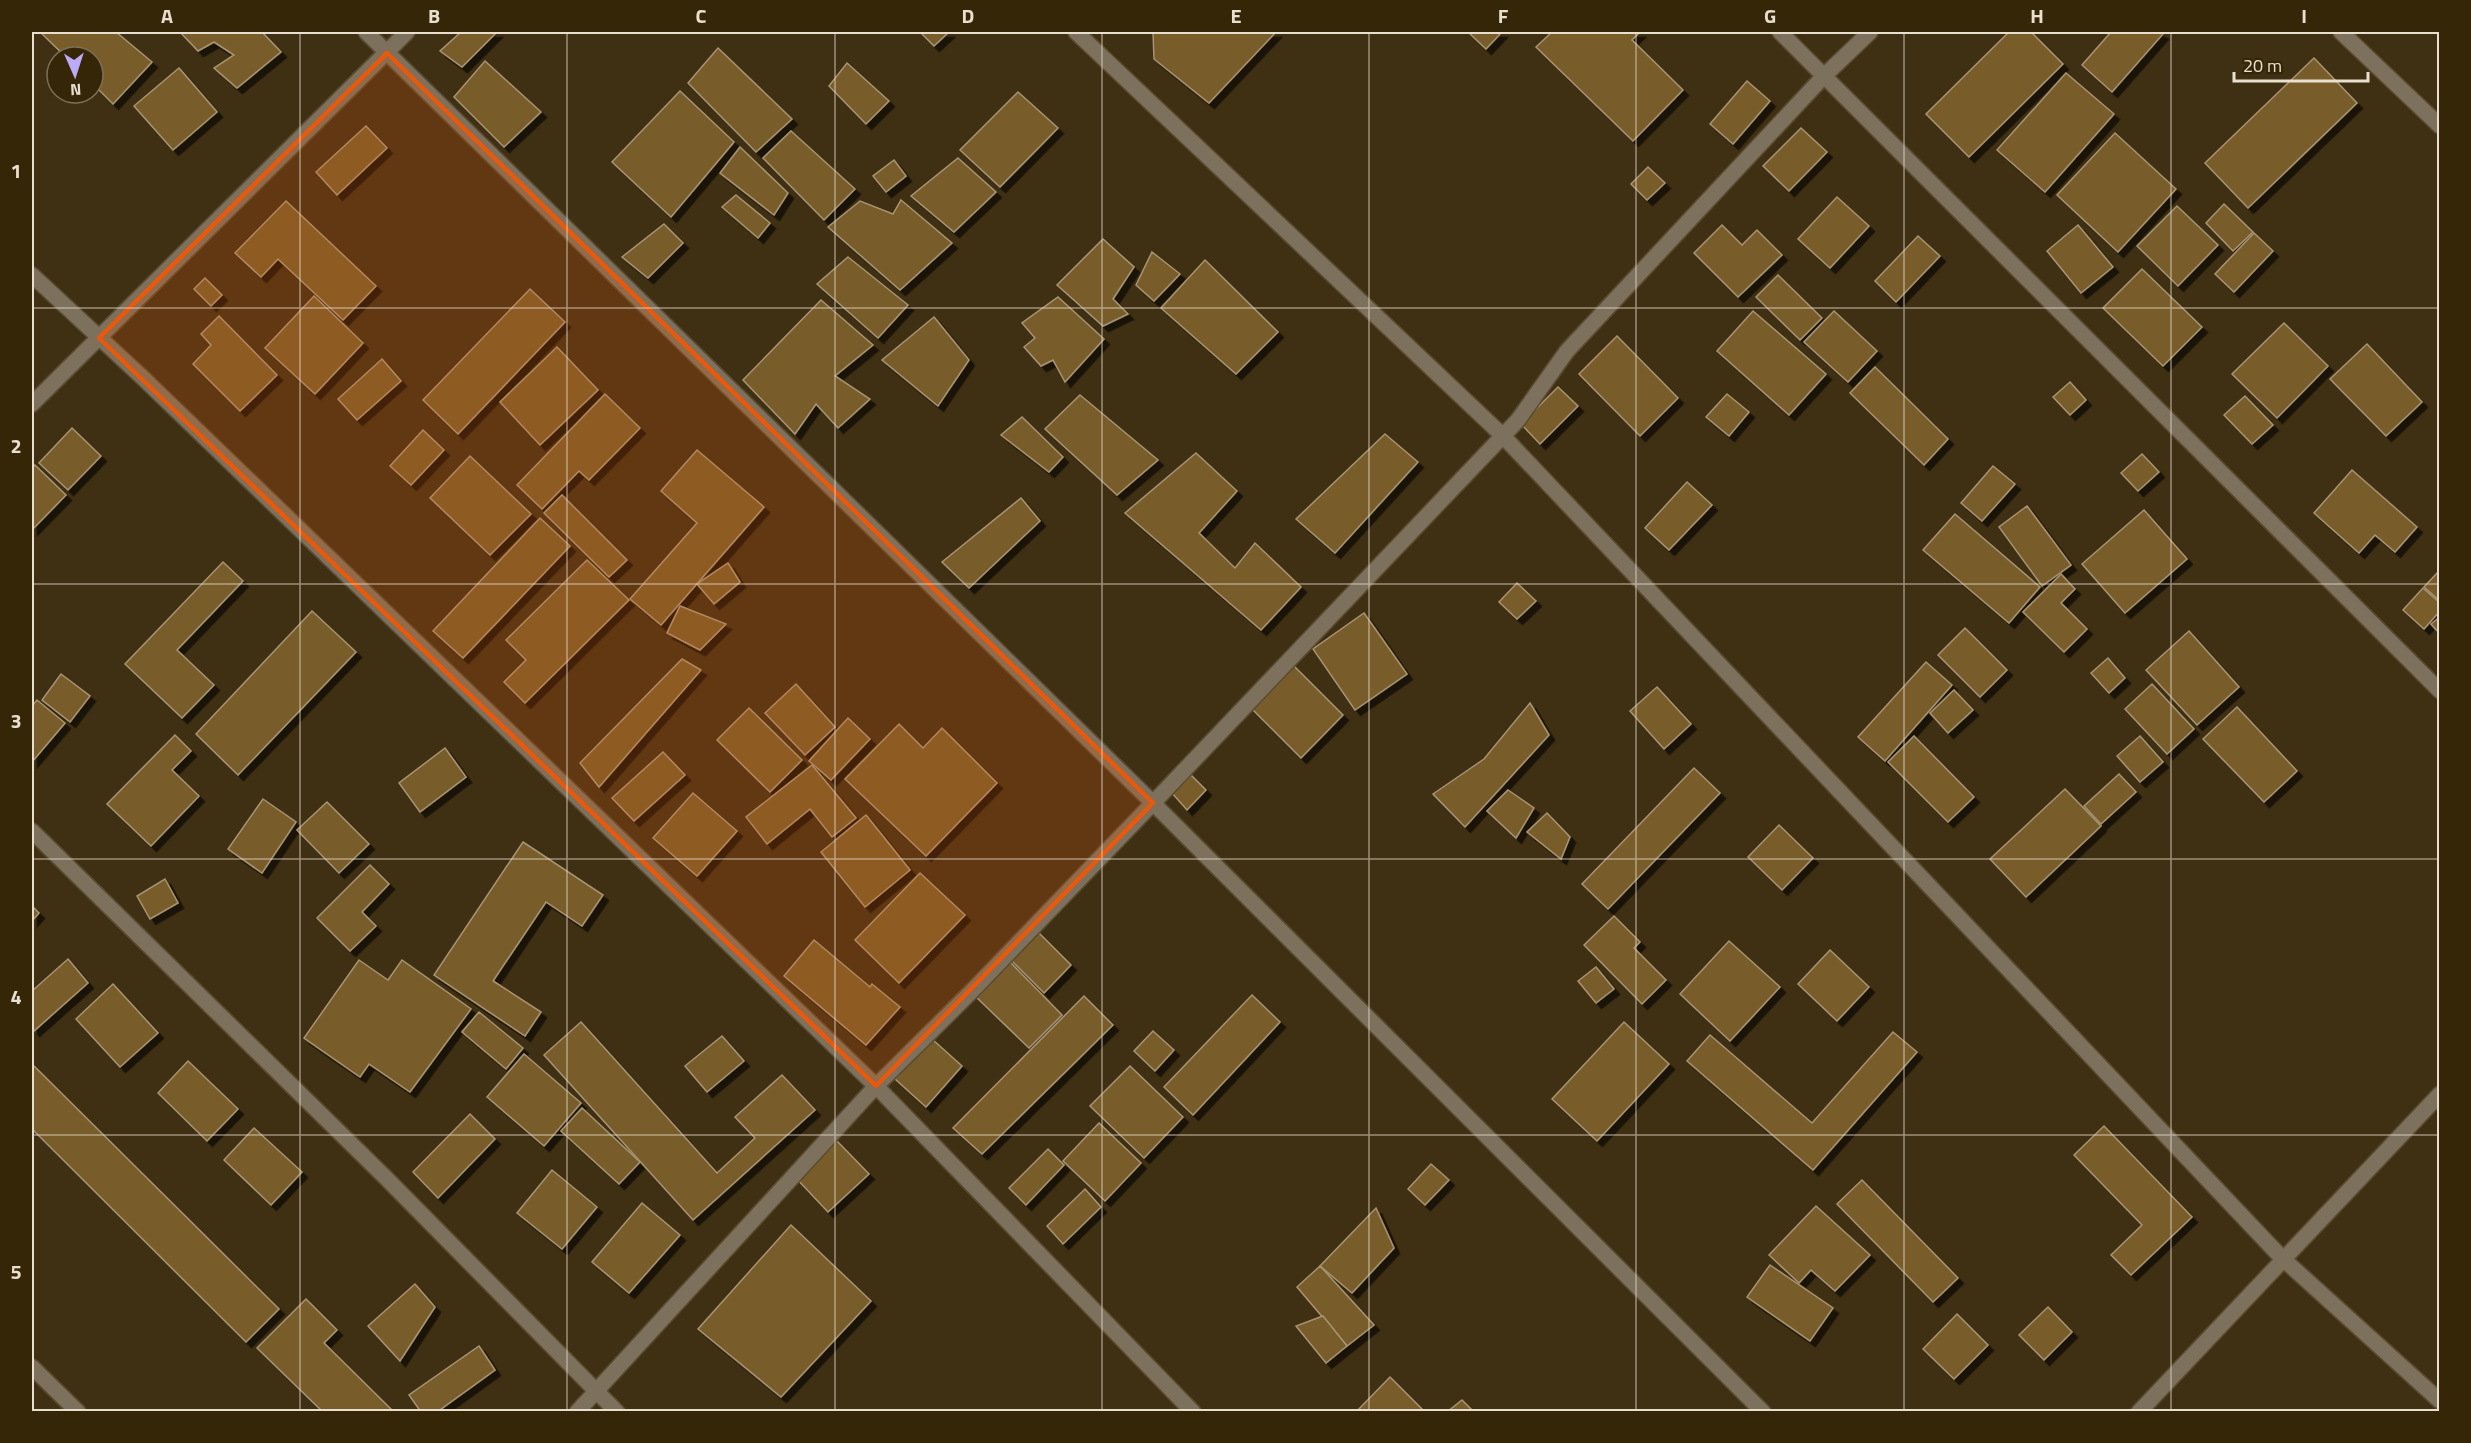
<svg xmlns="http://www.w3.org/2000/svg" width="2471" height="1443" font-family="'Titillium Web',sans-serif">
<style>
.building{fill:#785c29;stroke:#a79474;stroke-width:1.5;filter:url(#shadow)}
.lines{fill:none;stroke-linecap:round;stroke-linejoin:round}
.minor-casing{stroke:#5b4c31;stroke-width:18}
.minor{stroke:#7d705c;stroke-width:15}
.marked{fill:#e8590c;fill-opacity:0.2;stroke:#e8590c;stroke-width:4.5;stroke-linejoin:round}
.grid{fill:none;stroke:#e9dfcf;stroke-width:1.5;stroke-opacity:0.55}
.neatline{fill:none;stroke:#e9dfcf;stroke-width:2}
.grid-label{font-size:20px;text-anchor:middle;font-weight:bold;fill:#e9dfcf}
</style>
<defs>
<filter id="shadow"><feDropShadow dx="5.5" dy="5.5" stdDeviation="0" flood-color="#0009"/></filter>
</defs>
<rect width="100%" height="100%" fill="#403013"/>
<!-- building -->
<g class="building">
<polygon points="40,32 116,32 152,62 113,104 93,84 93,57 66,57"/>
<polygon points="180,32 262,32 281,52 237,88 214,68 234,55 214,42 198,51"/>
<polygon points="461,32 497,32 462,67 440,51"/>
<polygon points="920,32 949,32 934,46"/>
<polygon points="1153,32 1276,32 1209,103 1154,59"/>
<polygon points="1468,32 1502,32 1486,49"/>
<polygon points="1552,32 1640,32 1632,40 1683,90 1633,141 1536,47"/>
<polygon points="2009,32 2031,32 2063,64 1969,157 1926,114"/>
<polygon points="2111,32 2160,32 2163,34 2112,92 2082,65"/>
<polygon points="718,48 792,119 756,152 688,83"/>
<polygon points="2314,58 2357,103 2248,208 2205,163"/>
<polygon points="485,61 541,112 504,147 454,97"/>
<polygon points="847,63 889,101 866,124 829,86"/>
<polygon points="179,68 217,112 173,150 134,106"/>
<polygon points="2066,73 2114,114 2045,192 1997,150"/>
<polygon points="1747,81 1770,101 1733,144 1710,124"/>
<polygon points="680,91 734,142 671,217 612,162"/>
<polygon points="1018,92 1058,128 1000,187 960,150"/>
<polygon points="366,126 387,148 337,195 316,172"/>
<polygon points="1801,128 1827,152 1789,191 1763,166"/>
<polygon points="791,131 855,189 824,220 763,158"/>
<polygon points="2115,133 2176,189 2118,252 2057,195"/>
<polygon points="740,147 788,193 774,215 720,173"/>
<polygon points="958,158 996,192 954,232 911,196"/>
<polygon points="894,160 906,176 886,192 873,176"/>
<polygon points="1648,167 1665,183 1647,200 1631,184"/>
<polygon points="736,195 770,223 758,238 722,207"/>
<polygon points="1837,197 1869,226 1830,268 1798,239"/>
<polygon points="901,200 952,243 900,290 828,227 860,201 893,214"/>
<polygon points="286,201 376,286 343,320 278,259 261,277 235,253"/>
<polygon points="2224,204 2253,232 2233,251 2206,223"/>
<polygon points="2177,206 2218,245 2178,286 2137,246"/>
<polygon points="664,224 683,243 648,278 622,257"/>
<polygon points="1722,225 1742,245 1757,230 1782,255 1738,297 1694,253"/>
<polygon points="2078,225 2113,267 2081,293 2047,251"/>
<polygon points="2254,233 2273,251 2234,292 2215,274"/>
<polygon points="1918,236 1940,256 1896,302 1875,281"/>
<polygon points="1103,239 1134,267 1113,299 1128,314 1103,326 1057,285"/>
<polygon points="1152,252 1180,274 1154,301 1136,285"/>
<polygon points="848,257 908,305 878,338 817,284"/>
<polygon points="1205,260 1278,332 1236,374 1161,308"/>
<polygon points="2142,269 2202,327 2163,366 2103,308"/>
<polygon points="1778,275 1822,318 1800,340 1756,297"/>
<polygon points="205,278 222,295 211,306 194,289"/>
<polygon points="530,289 565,322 458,434 423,400"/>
<polygon points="314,296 363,343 315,394 265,348"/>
<polygon points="1058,297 1104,339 1065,382 1053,360 1041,366 1024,347 1035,338 1022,323"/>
<polygon points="821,300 873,345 835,376 870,399 838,428 816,404 795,434 743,380"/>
<polygon points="1753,311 1826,374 1789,415 1717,351"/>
<polygon points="1834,311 1877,351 1848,382 1804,342"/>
<polygon points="219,316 277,375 240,411 193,364 211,345 201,334"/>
<polygon points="934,317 969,360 938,406 882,360"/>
<polygon points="2284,323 2328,366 2277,418 2232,374"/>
<polygon points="1617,336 1678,398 1640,436 1579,374"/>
<polygon points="2367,344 2422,402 2386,436 2330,379"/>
<polygon points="557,347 598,390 540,445 500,402"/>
<polygon points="382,359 401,381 357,420 338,399"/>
<polygon points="1875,367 1948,439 1924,465 1850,393"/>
<polygon points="2070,382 2086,400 2070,415 2053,397"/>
<polygon points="1558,387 1578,406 1540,444 1521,424"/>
<polygon points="605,394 640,428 589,480 579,471 542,509 517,485"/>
<polygon points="1727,394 1749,412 1729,436 1706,417"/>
<polygon points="1080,395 1158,460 1117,495 1045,429"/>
<polygon points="2245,396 2273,425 2252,444 2224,415"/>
<polygon points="1022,417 1063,457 1049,472 1001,435"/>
<polygon points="72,428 101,456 68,490 39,463"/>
<polygon points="423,430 444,450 411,485 390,466"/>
<polygon points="1385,434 1418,462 1335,553 1296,519"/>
<polygon points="697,450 764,507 661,625 630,599 697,523 661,491"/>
<polygon points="1196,453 1237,491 1199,533 1235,568 1255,543 1301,587 1261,630 1125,513"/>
<polygon points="2142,454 2159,472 2138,491 2121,473"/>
<polygon points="470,456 531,514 490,555 430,498"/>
<polygon points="35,465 66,495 32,530 32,469"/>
<polygon points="1993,466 2015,484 1982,521 1961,503"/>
<polygon points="2352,470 2417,527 2395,552 2375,535 2359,553 2314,513"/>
<polygon points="1687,482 1712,505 1669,550 1645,528"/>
<polygon points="562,495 627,560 609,577 544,513"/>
<polygon points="1021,498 1040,521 969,588 942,562"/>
<polygon points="2027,506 2071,565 2042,586 1999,527"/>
<polygon points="2144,510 2187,559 2125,613 2082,564"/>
<polygon points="1955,514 2040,587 2009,623 1923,550"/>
<polygon points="540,518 570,546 463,658 433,631"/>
<polygon points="587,560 629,600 525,703 504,682 526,660 506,640"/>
<polygon points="223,562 243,581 177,650 214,685 182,718 125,664"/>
<polygon points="728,563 740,582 714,604 697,584"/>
<polygon points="2440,570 2440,601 2424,587"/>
<polygon points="2061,574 2075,589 2061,603 2087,629 2064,652 2023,612"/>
<polygon points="1517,583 1536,601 1517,619 1499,602"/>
<polygon points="2423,588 2440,603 2440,611 2424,629 2403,610"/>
<polygon points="680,606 726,624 700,650 667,633"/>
<polygon points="312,611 356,652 238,775 196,734"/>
<polygon points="1364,613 1407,674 1355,710 1313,649"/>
<polygon points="2440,617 2440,634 2431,624"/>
<polygon points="1965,628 2007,670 1980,697 1938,655"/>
<polygon points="2189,631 2239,687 2197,725 2146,670"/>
<polygon points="2108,658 2125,678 2109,693 2091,673"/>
<polygon points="682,659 701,670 599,787 580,763"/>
<polygon points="1926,662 1952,685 1885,761 1858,737"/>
<polygon points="1292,664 1343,715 1301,758 1249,706"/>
<polygon points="61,674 90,696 70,722 42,700"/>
<polygon points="796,684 835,727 805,755 765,713"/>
<polygon points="2152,684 2194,729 2167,754 2125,709"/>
<polygon points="1657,687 1691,724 1664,749 1630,711"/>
<polygon points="1954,690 1973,710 1948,733 1930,713"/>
<polygon points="37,700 65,723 32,762 32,706"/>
<polygon points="1530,703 1549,735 1465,827 1433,794 1484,759"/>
<polygon points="2237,707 2297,771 2264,802 2203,739"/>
<polygon points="749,708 802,760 770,792 717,740"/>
<polygon points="848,718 870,739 831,780 809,761"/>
<polygon points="899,724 923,748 942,728 997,783 926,856 845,779"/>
<polygon points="175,735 191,751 172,770 199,796 151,846 107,804"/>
<polygon points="1914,736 1974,797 1948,822 1888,762"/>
<polygon points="2140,736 2163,762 2140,782 2117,756"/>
<polygon points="445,748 466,777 420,812 399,783"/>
<polygon points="663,752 685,775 634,821 612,798"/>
<polygon points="812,765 856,818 832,837 810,809 767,844 746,817"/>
<polygon points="1694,768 1720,793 1608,909 1582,884"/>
<polygon points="2119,774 2136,792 2101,824 2084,806"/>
<polygon points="1191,775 1206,790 1187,810 1172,793"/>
<polygon points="2065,789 2101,826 2026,897 1990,859"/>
<polygon points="1508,790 1534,808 1516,838 1487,811"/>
<polygon points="693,793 737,831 697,876 653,838"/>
<polygon points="263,799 296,822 262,873 228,849"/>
<polygon points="327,802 369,844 339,873 297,830"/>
<polygon points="1547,813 1570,837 1561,859 1527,832"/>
<polygon points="866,815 910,870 865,907 821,852"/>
<polygon points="1779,825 1813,858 1782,890 1748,857"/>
<polygon points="523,842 603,895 582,926 546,902 493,981 541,1012 525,1036 434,975"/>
<polygon points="370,865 389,884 362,912 376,926 350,951 317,918"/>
<polygon points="920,873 965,915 899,983 855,940"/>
<polygon points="165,879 178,903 150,919 137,896"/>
<polygon points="32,906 39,913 32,921"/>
<polygon points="1614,916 1640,942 1634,948 1666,980 1642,1004 1584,945"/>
<polygon points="1038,932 1071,965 1044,993 1011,960"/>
<polygon points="814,940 870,987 872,984 900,1007 866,1045 784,976"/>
<polygon points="1729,941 1780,987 1730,1041 1680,994"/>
<polygon points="1830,950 1869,987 1837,1021 1798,984"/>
<polygon points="68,959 88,983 34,1031 32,1028 32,991"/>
<polygon points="359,960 388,980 402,960 471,1009 410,1092 369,1064 360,1077 304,1038"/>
<polygon points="1009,961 1062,1015 1029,1048 974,995"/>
<polygon points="1596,967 1614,989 1596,1003 1578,981"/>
<polygon points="113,984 158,1033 120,1067 76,1019"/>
<polygon points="1252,995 1280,1022 1193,1115 1164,1087"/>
<polygon points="1084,996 1113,1025 982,1154 953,1128"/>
<polygon points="479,1012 523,1048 506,1069 462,1032"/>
<polygon points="581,1022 717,1173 755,1138 735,1117 782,1075 815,1110 693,1220 544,1055"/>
<polygon points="1624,1022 1669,1064 1597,1141 1552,1099"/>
<polygon points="1153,1031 1174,1050 1155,1071 1134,1051"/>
<polygon points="1893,1032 1917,1052 1813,1170 1687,1061 1710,1035 1812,1123"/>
<polygon points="722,1036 744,1061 707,1092 685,1066"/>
<polygon points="932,1039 962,1066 926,1107 895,1079"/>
<polygon points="524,1054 581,1103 544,1146 487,1097"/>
<polygon points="188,1061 238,1109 207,1141 158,1093"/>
<polygon points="32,1064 279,1309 246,1342 32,1129"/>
<polygon points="1130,1066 1183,1117 1144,1158 1090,1106"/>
<polygon points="582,1108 640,1162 619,1184 561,1131"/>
<polygon points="470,1114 495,1139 438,1198 413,1172"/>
<polygon points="1099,1123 1141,1163 1105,1201 1063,1161"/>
<polygon points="2104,1126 2192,1217 2131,1275 2111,1255 2142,1225 2074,1155"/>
<polygon points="254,1128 302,1172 271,1205 224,1160"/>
<polygon points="837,1141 869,1174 828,1212 796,1178"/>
<polygon points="1048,1149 1064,1165 1026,1205 1009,1188"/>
<polygon points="1431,1164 1449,1180 1425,1205 1408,1189"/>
<polygon points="552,1170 597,1207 562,1249 517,1213"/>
<polygon points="1862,1180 1958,1278 1933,1302 1837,1204"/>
<polygon points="1085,1189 1101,1207 1063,1244 1047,1226"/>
<polygon points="642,1203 680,1235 629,1293 592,1262"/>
<polygon points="1816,1206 1870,1255 1835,1291 1811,1270 1799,1283 1769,1255"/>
<polygon points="1376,1208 1394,1248 1352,1293 1320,1266"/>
<polygon points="791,1225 871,1301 781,1397 698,1329"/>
<polygon points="1770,1265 1833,1308 1810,1341 1747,1297"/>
<polygon points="1320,1266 1374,1325 1347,1346 1297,1287"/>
<polygon points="415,1284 435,1307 400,1361 368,1326"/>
<polygon points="306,1299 337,1330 324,1343 394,1412 323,1412 257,1348"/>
<polygon points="2048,1307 2072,1332 2044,1360 2019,1335"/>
<polygon points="1957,1314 1988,1345 1954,1379 1923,1349"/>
<polygon points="1323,1316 1347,1346 1326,1363 1296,1326"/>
<polygon points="479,1346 495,1370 437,1412 421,1412 409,1395"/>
<polygon points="1390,1377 1425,1412 1356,1412"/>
<polygon points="1462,1400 1474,1412 1447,1412"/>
</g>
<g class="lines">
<!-- minor casing -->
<g class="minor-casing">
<g id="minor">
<polyline points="366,32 1153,803 1763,1412"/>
<polyline points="1076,32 1502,435 2282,1258 2440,1401"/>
<polyline points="1780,32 2440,691"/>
<polyline points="2341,32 2440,126"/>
<polyline points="32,275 143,378 876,1086 1193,1412"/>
<polyline points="32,404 407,32"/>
<polyline points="32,831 386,1178 617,1412"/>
<polyline points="32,1367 78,1412"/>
<polyline points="577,1412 876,1086 972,991 1153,803 1518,420 1567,351 1824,76 1870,32"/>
<polyline points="2139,1412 2440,1094"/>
</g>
</g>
<!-- minor -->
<use href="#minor" class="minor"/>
</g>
<!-- marked area -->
<path class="marked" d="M387 53 1153 803 876 1086 99 338Z"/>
<!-- grid -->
<path class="grid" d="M300 32V1412M567 32V1412M835 32V1412M1102 32V1412M1369 32V1412M1636 32V1412M1904 32V1412M2171 32V1412M32 308H2440M32 584H2440M32 859H2440M32 1135H2440"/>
<!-- border -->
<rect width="2471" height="1443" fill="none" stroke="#352608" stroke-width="66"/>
<!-- north arrow -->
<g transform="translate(75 75) rotate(177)"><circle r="28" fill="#352608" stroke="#7d7058" stroke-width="1.5"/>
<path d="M0-4.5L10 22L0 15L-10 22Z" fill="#bbaaf6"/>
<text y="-9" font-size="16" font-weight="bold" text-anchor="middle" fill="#e9dfcf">N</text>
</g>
<!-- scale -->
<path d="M2234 72v9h134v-9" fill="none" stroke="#e9dfcf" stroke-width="3"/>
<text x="2243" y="72" font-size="18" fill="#e9dfcf" stroke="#352608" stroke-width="4.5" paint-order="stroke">20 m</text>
<rect x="33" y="33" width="2405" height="1377" class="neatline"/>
<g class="grid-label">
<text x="167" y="23">A</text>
<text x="434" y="23">B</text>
<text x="701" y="23">C</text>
<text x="968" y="23">D</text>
<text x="1236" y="23">E</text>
<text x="1503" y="23">F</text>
<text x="1770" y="23">G</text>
<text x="2037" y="23">H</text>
<text x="2304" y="23">I</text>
<text x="16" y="178">1</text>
<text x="16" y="453">2</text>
<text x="16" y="728">3</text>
<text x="16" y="1004">4</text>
<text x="16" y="1279">5</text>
</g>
</svg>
